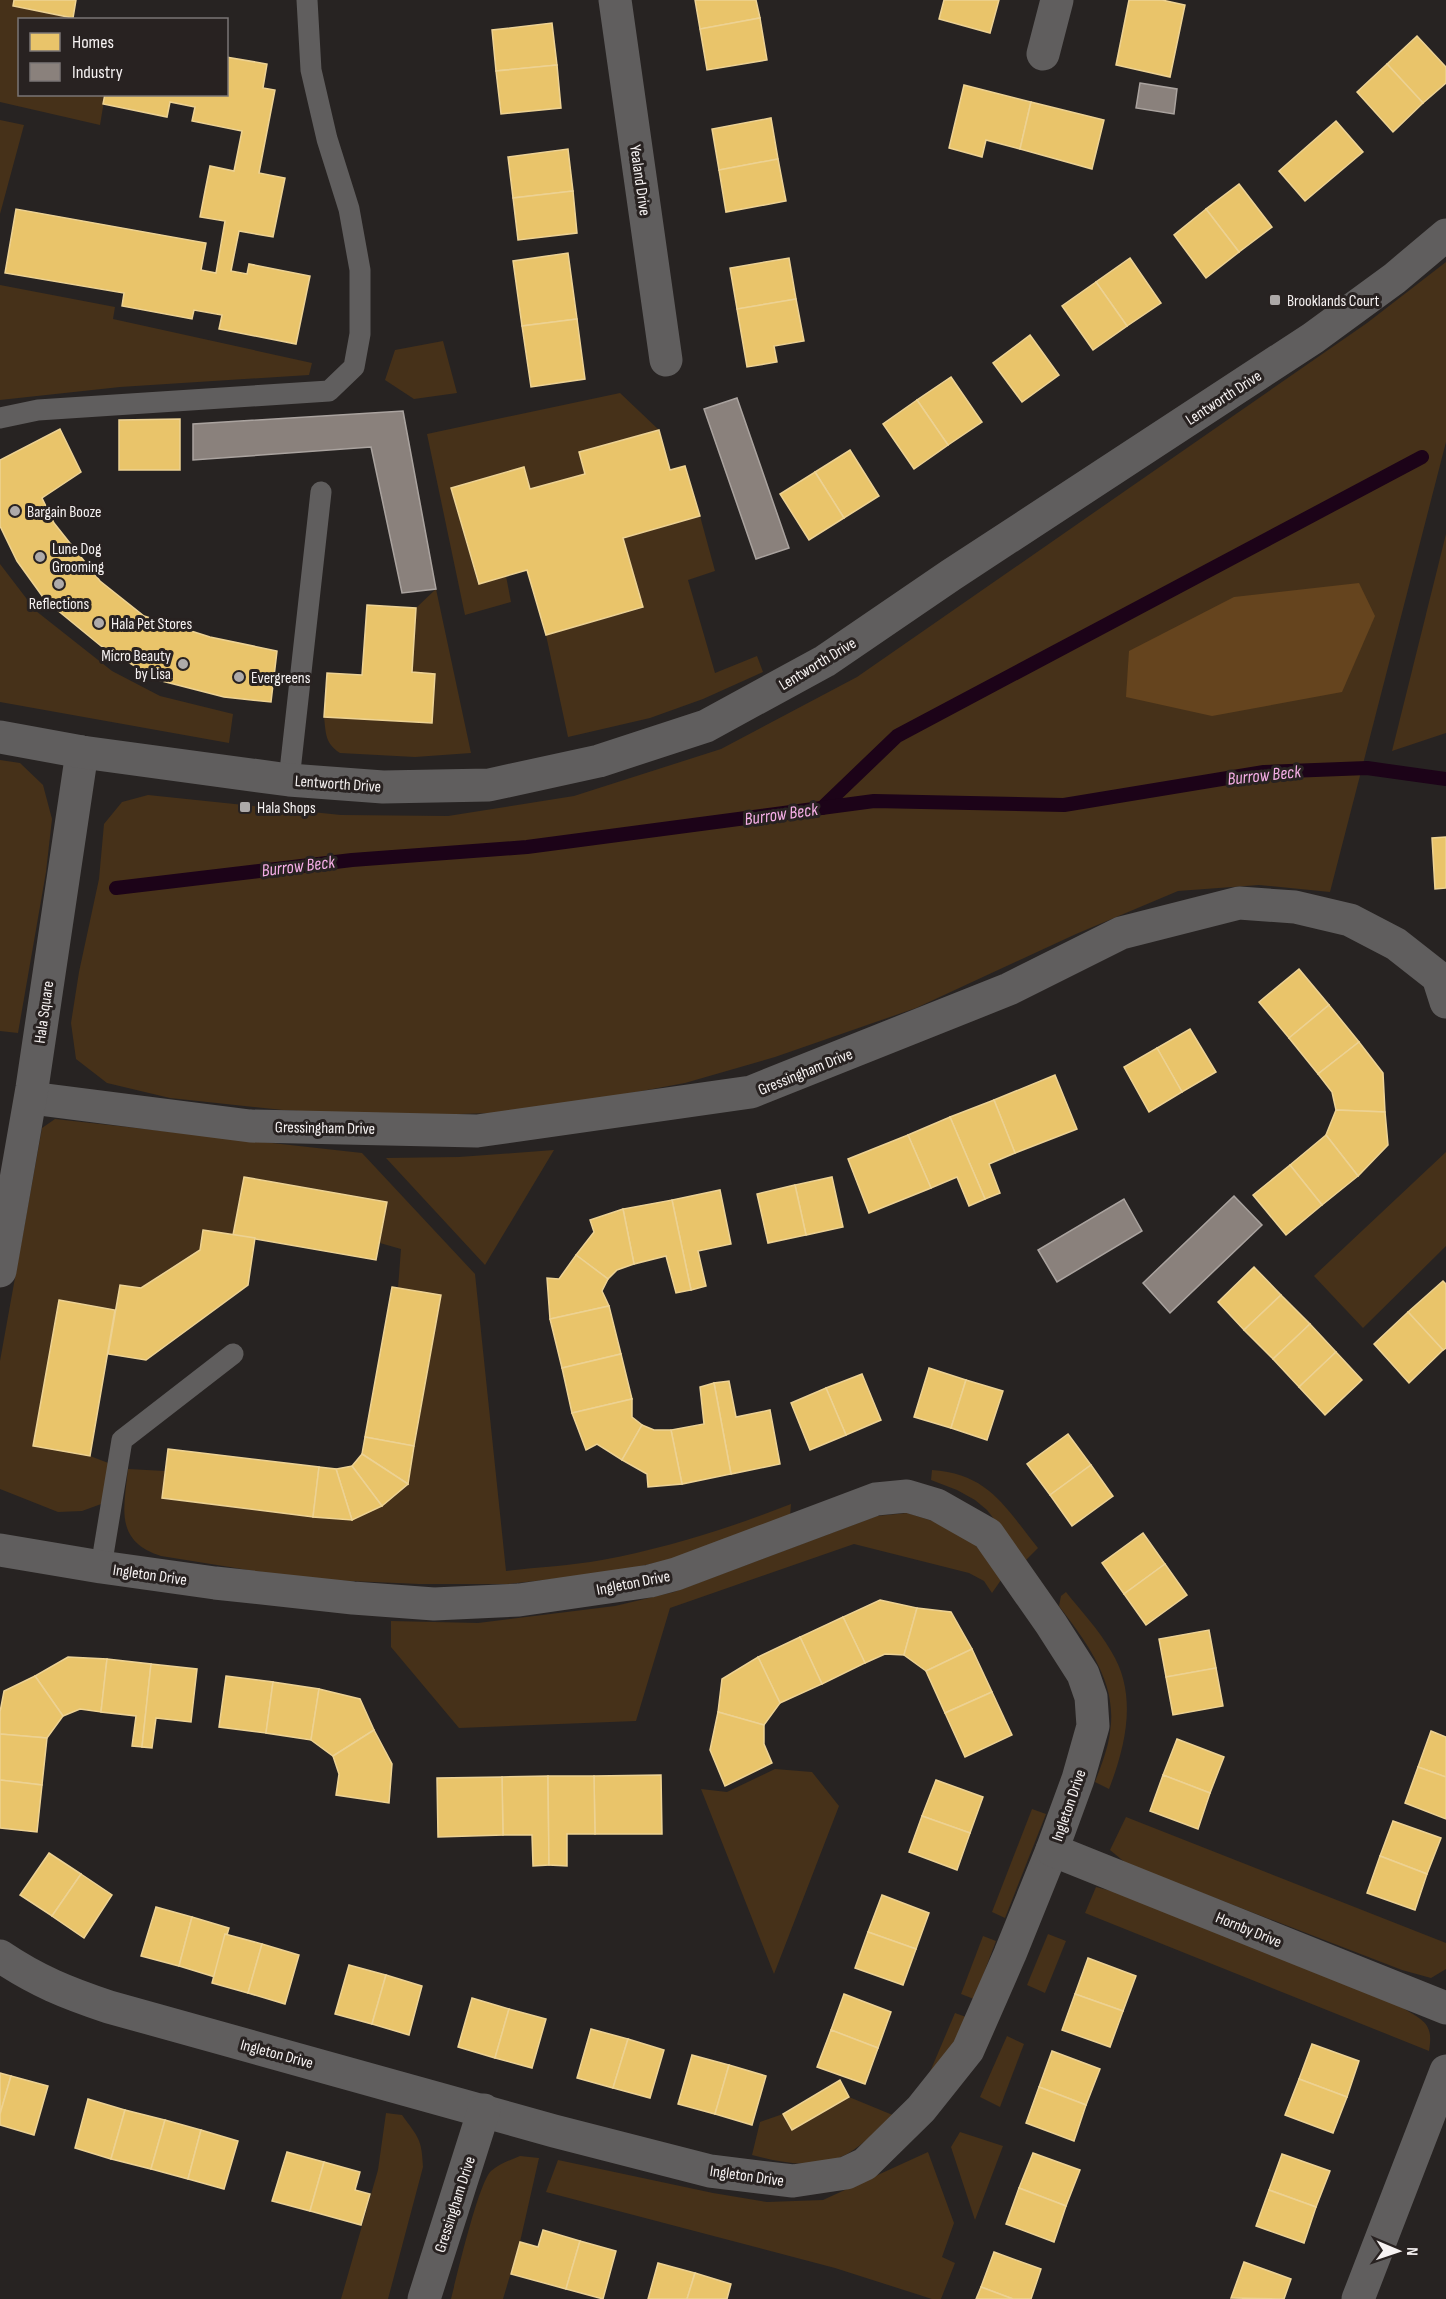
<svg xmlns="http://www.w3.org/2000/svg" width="1446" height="2299" font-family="'Sofia Sans Condensed',sans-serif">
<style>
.green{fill:#463119}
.forest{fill:#65441e}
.homes{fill:#e9c46a;stroke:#edd293;stroke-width:1.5}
.industry{fill:#8a817c;stroke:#aaa39f;stroke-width:1.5}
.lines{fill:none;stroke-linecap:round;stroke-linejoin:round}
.stream{stroke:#1c0318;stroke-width:14}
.service{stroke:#605e5e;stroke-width:21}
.minor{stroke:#605e5e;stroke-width:33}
.tertiary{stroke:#605e5e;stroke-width:33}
.poi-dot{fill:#aeaaa9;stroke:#282221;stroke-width:2}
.labels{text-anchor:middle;stroke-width:6;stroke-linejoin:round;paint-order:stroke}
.street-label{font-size:16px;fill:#f6f2f2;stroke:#282221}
.poi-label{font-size:16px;fill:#f6f2f2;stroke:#282221;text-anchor:start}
.water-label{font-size:18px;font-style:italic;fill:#f5aee6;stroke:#282221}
</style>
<rect width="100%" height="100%" fill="#272322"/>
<!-- green -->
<g class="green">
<polygon points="0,0 14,0 13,6 75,19 20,20 20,94 105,95 100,125 0,102"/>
<polygon points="0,120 24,125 0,214"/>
<polygon points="1446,262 1446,442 1330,892 1259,885 1178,891 1076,934 916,1008 775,1057 685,1083 609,1097 494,1113 390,1116 283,1110 170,1098 107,1083 76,1059 71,1023 79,972 99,879 104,824 122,802 148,795 341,815 448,816 574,796 721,749 857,677 1367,323"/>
<polygon points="0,285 115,307 113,319 312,363 309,375 120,387 0,400"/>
<polygon points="443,341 457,393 414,399 385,380 395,350"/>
<polygon points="620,393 659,430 580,452 585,474 530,489 451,488 478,584 506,576 511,602 465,615 427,434"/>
<polygon points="700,516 715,571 688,580 715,673 757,656 763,672 703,699 650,718 568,737 546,635 643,608 623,538"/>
<polygon points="1446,534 1446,733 1392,751"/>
<polygon points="0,564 36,611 112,671 160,696 233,714 229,743 0,702"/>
<path d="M436 589 471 753 415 757 340 753C325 743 326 734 324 717L431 723 435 674 412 672 416 608Z"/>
<polygon points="0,760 20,763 43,785 52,819 46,872 18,1033 0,1031"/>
<path d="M55 1119 362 1153 475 1274 506 1571C537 1567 570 1566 602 1560 667 1548 730 1528 791 1504L790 1516 711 1550 615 1572 507 1584H419L305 1579 161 1556C114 1541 124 1508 128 1469L165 1471 163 1499 352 1520 382 1506 408 1484 441 1296 398 1288 401 1249 380 1243 387 1202 244 1177 233 1235 203 1230 200 1250 141 1288 120 1285 115 1310 59 1301 33 1445 90 1456 111 1464 104 1503 82 1511 58 1512 0 1489V1361L42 1128Z"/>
<polygon points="554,1150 485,1265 386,1158 459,1157"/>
<polygon points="1446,1152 1446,1246 1363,1328 1314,1276"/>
<path d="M932 1470C989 1474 1005 1507 1038 1548L1026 1560 987 1510 975 1500 957 1490 931 1480Z"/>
<path d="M907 1513C927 1519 948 1525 965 1536 980 1546 991 1566 1001 1580L992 1593 984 1581 969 1573 854 1544 670 1608 636 1721 459 1728 391 1647V1621L478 1623 615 1606 674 1592 877 1516Z"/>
<path d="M1066 1592C1081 1611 1099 1630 1111 1651 1138 1694 1126 1745 1109 1789L1095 1782C1101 1766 1108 1749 1110 1732 1118 1683 1087 1643 1059 1606L1061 1596Z"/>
<polygon points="775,1769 812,1772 839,1806 774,1974 701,1789 727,1792"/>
<polygon points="1032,1809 1046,1814 1005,1918 992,1912"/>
<polygon points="1126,1817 1446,1943 1446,1969 1431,1978 1402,1970 1127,1864 1110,1850"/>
<path d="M1096 1887 1123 1894 1400 2006C1423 2021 1434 2022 1429 2051L1085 1913Z"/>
<polygon points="1048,1934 1066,1941 1045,1993 1027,1985"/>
<polygon points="983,1936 996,1941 974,1999 961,1994"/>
<polygon points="955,2013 966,2017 954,2050 927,2079"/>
<polygon points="1007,2036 1024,2044 1000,2107 980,2097"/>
<path d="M849 2097 895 2116C880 2128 864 2144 847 2154 816 2170 783 2163 752 2155L760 2122 783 2114 793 2130Z"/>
<path d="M386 2113 402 2115C418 2137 422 2139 423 2167L388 2299H341L378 2170Z"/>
<polygon points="960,2132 1003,2146 975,2220 951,2147"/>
<polygon points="928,2152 954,2223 942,2257 955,2263 941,2299 932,2299 835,2268 546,2192 558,2160 713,2193 767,2202 823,2200"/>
<path d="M520 2156 539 2158 520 2242 503 2299H451C457 2276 478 2184 491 2171 499 2164 510 2160 520 2156Z"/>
</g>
<!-- forest -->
<polygon class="forest" points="1359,583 1375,616 1342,692 1212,716 1126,697 1129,651 1234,597"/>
<!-- homes -->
<g class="homes">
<polygon points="14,0 76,0 73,18 13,6"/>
<polygon points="695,0 756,0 760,18 700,29"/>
<polygon points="944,0 999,0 990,33 939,19"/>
<polygon points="1129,0 1162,0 1185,5 1170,77 1116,65"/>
<polygon points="760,18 767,60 707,70 700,29"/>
<polygon points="552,23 557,65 496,71 492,30"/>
<polygon points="1417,36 1446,67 1446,83 1423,103 1387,64"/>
<polygon points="226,57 267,64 263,88 275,90 259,173 285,178 273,237 239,231 231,271 247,274 249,264 310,276 296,344 219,329 222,315 194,310 192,319 122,306 124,293 5,273 16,209 206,243 201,270 216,273 225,221 200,217 205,191 210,166 234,171 242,131 192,121 195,107 170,102 167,117 103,104 105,94 226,94"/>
<polygon points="1387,64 1423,103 1393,132 1357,92"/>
<polygon points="557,65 561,108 501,114 496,71"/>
<polygon points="964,85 1031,102 1020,149 986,140 982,157 949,148"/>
<polygon points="1031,102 1104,120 1092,169 1020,149"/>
<polygon points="771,118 778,159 719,170 712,129"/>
<polygon points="1336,121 1363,152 1305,201 1279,171"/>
<polygon points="568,149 573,191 513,198 508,157"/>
<polygon points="778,159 786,201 726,212 719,170"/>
<polygon points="1239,184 1272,227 1239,252 1206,209"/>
<polygon points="573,191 577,233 518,240 513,198"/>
<polygon points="1206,209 1239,252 1206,278 1174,235"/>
<polygon points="568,253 577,319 522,326 513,261"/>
<polygon points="789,258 796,299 737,309 730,268"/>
<polygon points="1130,258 1161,303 1127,326 1096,282"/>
<polygon points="1096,282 1127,326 1093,350 1062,306"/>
<polygon points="796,299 804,341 774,346 777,362 747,367 737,309"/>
<polygon points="577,319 585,379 531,387 522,326"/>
<polygon points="1030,335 1059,375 1022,402 993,363"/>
<polygon points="951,377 982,422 948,445 917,400"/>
<polygon points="917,400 948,445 914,469 883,424"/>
<polygon points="180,419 180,470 119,470 119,420"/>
<polygon points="60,429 81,472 42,498 54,523 100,581 144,616 210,637 277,651 271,702 224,697 158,680 101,646 45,600 17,561 0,526 0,460"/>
<polygon points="659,430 670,470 685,466 700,516 623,538 643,607 546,635 527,570 479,584 451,488 524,467 530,489 585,474 579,452"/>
<polygon points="850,450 879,496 844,518 815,472"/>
<polygon points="815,472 844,518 809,540 780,494"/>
<polygon points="367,605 416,608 412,672 435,674 432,723 324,717 327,673 362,675"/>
<polygon points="1446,837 1446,888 1435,889 1432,838"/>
<polygon points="1299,969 1329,1005 1289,1038 1259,1002"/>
<polygon points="1329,1005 1359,1042 1318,1074 1289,1038"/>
<polygon points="1190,1029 1216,1072 1182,1092 1157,1048"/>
<polygon points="1359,1042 1383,1073 1385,1112 1336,1110 1332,1092 1318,1074"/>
<polygon points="1157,1048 1182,1092 1149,1112 1124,1067"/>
<polygon points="1055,1075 1077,1129 1015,1153 994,1100"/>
<polygon points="994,1100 1015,1153 989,1164 1000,1193 985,1199 950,1117"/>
<polygon points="1336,1110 1385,1112 1388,1145 1358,1176 1326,1135"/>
<polygon points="950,1117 985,1199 969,1206 957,1177 931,1188 908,1135"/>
<polygon points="908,1135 931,1188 869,1213 848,1159"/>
<polygon points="1326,1135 1358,1176 1322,1205 1290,1165"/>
<polygon points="1290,1165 1322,1205 1286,1235 1253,1195"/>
<polygon points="244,1177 387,1202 376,1260 233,1235"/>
<polygon points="832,1177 843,1227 806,1235 795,1185"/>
<polygon points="795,1185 806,1235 768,1243 757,1194"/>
<polygon points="720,1190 731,1244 698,1251 706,1286 691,1290 672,1200"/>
<polygon points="672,1200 691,1290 676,1293 666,1256 634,1264 623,1209"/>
<polygon points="623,1209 634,1264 617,1270 608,1279 576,1255 594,1232 590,1220"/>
<polygon points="203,1230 255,1238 248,1285 146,1360 108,1354 120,1285 141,1288 200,1250"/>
<polygon points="576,1255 608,1279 602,1291 609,1306 550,1319 547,1278 559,1279"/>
<polygon points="1254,1267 1281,1295 1244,1330 1218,1302"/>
<polygon points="1443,1281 1446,1284 1446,1348 1443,1350 1408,1312"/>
<polygon points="392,1287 441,1295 414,1446 365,1437"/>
<polygon points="1281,1295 1310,1324 1273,1359 1244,1330"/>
<polygon points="59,1300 115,1310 90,1456 33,1446"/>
<polygon points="609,1306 621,1354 562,1368 550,1319"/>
<polygon points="1408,1312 1443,1350 1409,1383 1374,1344"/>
<polygon points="1310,1324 1336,1352 1299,1387 1273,1359"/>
<polygon points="1336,1352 1362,1380 1325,1415 1299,1387"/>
<polygon points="621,1354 632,1399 572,1413 562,1368"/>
<polygon points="929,1368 966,1380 951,1428 914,1417"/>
<polygon points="862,1374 881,1420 846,1435 826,1388"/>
<polygon points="966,1380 1003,1391 987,1440 951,1428"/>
<polygon points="729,1381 736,1417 770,1410 780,1464 731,1474 714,1383"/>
<polygon points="714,1383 731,1474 682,1484 671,1430 704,1424 700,1387"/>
<polygon points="826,1388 846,1435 810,1450 791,1403"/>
<polygon points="632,1399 632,1417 642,1425 622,1460 597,1444 586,1450 572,1413"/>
<polygon points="642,1425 654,1430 671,1430 682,1484 648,1487 647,1474 622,1460"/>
<polygon points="1068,1434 1091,1465 1050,1495 1027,1464"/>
<polygon points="365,1437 414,1446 408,1484 362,1454"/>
<polygon points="168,1449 319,1467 313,1517 162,1498"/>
<polygon points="362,1454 408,1484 382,1506 352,1466"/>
<polygon points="1091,1465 1113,1496 1072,1526 1050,1495"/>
<polygon points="352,1466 382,1506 352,1520 336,1469"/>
<polygon points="319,1467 336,1469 352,1520 313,1517"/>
<polygon points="1143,1533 1165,1564 1124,1594 1102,1563"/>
<polygon points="1165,1564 1187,1595 1146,1625 1124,1594"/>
<polygon points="880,1600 917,1608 904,1655 885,1654 865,1663 843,1617"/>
<polygon points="917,1608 951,1612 972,1649 926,1671 904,1655"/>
<polygon points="843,1617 865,1663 822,1684 800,1637"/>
<polygon points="1209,1630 1216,1668 1166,1677 1159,1639"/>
<polygon points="800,1637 822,1684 780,1703 758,1657"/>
<polygon points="972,1649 992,1692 945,1713 926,1671"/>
<polygon points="68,1657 107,1659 101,1712 80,1709 63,1716 35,1676"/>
<polygon points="758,1657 780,1703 764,1725 718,1712 722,1679"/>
<polygon points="107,1659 151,1664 142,1747 132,1746 136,1716 101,1712"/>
<polygon points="151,1664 197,1669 191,1722 156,1718 152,1748 142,1747"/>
<polygon points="1216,1668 1223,1706 1173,1715 1166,1677"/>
<polygon points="35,1676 63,1716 47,1738 0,1734 0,1712 4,1691"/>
<polygon points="226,1676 273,1682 266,1733 219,1727"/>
<polygon points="273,1682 319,1689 311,1740 266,1733"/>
<polygon points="319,1689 360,1699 374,1730 333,1756 311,1740"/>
<polygon points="992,1692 1012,1735 965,1757 945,1713"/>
<polygon points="718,1712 764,1725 764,1744 772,1763 725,1786 710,1750"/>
<polygon points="374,1730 392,1764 389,1803 336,1795 339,1774 333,1756"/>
<polygon points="1431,1731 1446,1737 1446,1777 1418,1767"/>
<polygon points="0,1734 47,1738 42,1785 0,1780"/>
<polygon points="1177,1739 1224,1757 1210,1793 1163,1775"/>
<polygon points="1418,1767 1446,1777 1446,1819 1405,1803"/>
<polygon points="661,1775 662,1834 595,1834 594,1776"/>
<polygon points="1163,1775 1210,1793 1198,1829 1150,1811"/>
<polygon points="548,1776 549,1865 533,1866 532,1835 503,1835 502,1777"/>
<polygon points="548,1776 594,1776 595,1834 567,1834 567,1866 549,1865"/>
<polygon points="502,1777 503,1835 438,1837 437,1778"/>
<polygon points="0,1780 42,1785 37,1832 0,1828"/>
<polygon points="936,1780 983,1797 970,1833 922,1816"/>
<polygon points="922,1816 970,1833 957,1870 909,1852"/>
<polygon points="1393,1821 1441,1838 1427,1874 1380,1856"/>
<polygon points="49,1853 81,1874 52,1916 20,1895"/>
<polygon points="1380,1856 1427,1874 1415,1910 1367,1893"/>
<polygon points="81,1874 112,1895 84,1938 52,1916"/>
<polygon points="882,1895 929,1913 916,1949 868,1932"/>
<polygon points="156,1907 192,1917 179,1966 141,1956"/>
<polygon points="192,1917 229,1928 215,1977 179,1966"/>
<polygon points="868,1932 916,1949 903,1985 855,1968"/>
<polygon points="225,1934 262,1944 248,1993 212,1983"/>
<polygon points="262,1944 299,1955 285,2004 248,1993"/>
<polygon points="1088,1958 1136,1976 1123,2011 1075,1994"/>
<polygon points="349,1965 386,1975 372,2024 335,2014"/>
<polygon points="386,1975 422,1986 409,2035 372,2024"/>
<polygon points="844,1994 891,2012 878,2048 831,2030"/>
<polygon points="1075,1994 1123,2011 1110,2047 1062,2030"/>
<polygon points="472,1998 509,2009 495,2058 458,2047"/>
<polygon points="509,2009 546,2019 532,2068 495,2058"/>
<polygon points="591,2029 628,2039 613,2088 577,2078"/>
<polygon points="831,2030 878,2048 865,2084 817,2067"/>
<polygon points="628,2039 664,2050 650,2098 613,2088"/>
<polygon points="1312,2044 1359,2061 1347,2097 1299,2079"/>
<polygon points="1052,2051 1100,2069 1086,2105 1039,2087"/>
<polygon points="692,2055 729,2065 715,2114 678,2104"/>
<polygon points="729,2065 766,2076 752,2125 715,2114"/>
<polygon points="0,2073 11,2076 0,2114"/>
<polygon points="11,2076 48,2086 34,2135 0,2125 0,2114"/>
<polygon points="1299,2079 1347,2097 1333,2133 1285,2115"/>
<polygon points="840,2080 849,2097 792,2130 783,2114"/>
<polygon points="1039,2087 1086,2105 1074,2141 1026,2123"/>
<polygon points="88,2099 125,2110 111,2159 75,2148"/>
<polygon points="125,2110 165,2120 151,2169 111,2159"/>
<polygon points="165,2120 201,2130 188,2179 151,2169"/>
<polygon points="201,2130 238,2141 224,2189 188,2179"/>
<polygon points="287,2152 324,2162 310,2211 272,2201"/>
<polygon points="1033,2153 1080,2170 1066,2206 1019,2188"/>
<polygon points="1282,2154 1330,2171 1316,2207 1269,2190"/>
<polygon points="324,2162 360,2172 355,2190 370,2194 361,2225 310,2211"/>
<polygon points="1019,2188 1066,2206 1054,2242 1006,2224"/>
<polygon points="1269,2190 1316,2207 1304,2243 1256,2226"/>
<polygon points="543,2230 580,2241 566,2289 511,2274 520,2242 538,2247"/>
<polygon points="580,2241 616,2251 603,2299 566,2289"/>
<polygon points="994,2252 1041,2269 1031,2299 1013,2299 981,2287"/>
<polygon points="1244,2262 1291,2279 1284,2299 1231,2298"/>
<polygon points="658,2263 695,2273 687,2299 648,2299"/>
<polygon points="695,2273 731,2284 727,2299 687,2299"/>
<polygon points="981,2287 1013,2299 976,2299"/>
</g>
<!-- industry -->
<g class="industry">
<polygon points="1140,83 1177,89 1174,114 1136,108"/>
<polygon points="737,398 789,548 756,559 704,409"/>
<polygon points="403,411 436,589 402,593 371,447 193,460 193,424"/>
<polygon points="1234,1196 1262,1225 1170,1313 1143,1283"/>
<polygon points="1124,1199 1142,1231 1057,1282 1038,1250"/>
</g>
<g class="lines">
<!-- stream -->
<g class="stream">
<polyline points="822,808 897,736 1422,457"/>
<polyline points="116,888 352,860 527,847 874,801 1064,805 1264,772 1367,768 1446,779"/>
</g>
<!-- service -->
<g class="service">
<polyline points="0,418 38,410 329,391 354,367 360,334 360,270 349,209 327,139 311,70 307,0"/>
<polyline points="289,780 321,492"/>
<polyline points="101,1567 122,1440 233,1354"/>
</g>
<!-- minor -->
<g class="minor">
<polyline points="615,0 666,360"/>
<polyline points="1043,54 1057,0"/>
<polyline points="31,1098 250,1126 477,1131 751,1092 1009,989 1121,933 1239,903 1295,907 1350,920 1396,944 1438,977 1446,1002"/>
<polyline points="0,1271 32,1088 82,752"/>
<path d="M0 1550 101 1567 215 1583 353 1598 434 1604 519 1600 650 1581 676 1574 876 1499 907 1496 937 1505 988 1534 1051 1624 1083 1674 1091 1697 1093 1726 1078 1779 1052 1850 1010 1954 968 2050 921 2109 865 2164 846 2173 793 2181 710 2171 554 2131 109 2007C67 1993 37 1981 0 1956"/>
<polyline points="1052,1850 1446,2008"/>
<polyline points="424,2299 484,2110"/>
<polyline points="1358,2299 1446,2071"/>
</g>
<!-- tertiary -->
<polyline class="tertiary" points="0,737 82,752 289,780 383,787 489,785 599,761 706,726 825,661 951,575 1313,338 1395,278 1446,235"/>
</g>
<!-- markers -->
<g class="poi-dot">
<rect x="1269" y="294" width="12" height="12" rx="3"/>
<circle cx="15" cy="511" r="6"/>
<circle cx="40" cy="557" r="6"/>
<circle cx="59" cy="584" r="6"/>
<circle cx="99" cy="623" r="6"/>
<circle cx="183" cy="664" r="6"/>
<circle cx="239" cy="677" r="6"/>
<rect x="239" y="801" width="12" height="12" rx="3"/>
</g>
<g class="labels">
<!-- street labels -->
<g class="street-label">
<text transform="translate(641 180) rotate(82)" y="6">Yealand Drive</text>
<text transform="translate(1223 397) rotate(-33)" y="6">Lentworth Drive</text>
<text transform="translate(817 663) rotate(-31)" y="6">Lentworth Drive</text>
<text transform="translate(338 783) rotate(4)" y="6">Lentworth Drive</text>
<text transform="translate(43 1012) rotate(-82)" y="6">Hala Square</text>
<text transform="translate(805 1071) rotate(-22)" y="6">Gressingham Drive</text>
<text transform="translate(325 1127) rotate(1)" y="6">Gressingham Drive</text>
<text transform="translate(150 1574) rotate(8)" y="6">Ingleton Drive</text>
<text transform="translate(633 1582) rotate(-11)" y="6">Ingleton Drive</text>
<text transform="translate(1068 1805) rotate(-71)" y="6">Ingleton Drive</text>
<text transform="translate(1249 1929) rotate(22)" y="6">Hornby Drive</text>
<text transform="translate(277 2053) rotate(15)" y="6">Ingleton Drive</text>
<text transform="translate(747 2175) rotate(8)" y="6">Ingleton Drive</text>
<text transform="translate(454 2204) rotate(-72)" y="6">Gressingham Drive</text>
</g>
<!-- poi labels -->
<g class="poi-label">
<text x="1287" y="306">Brooklands Court</text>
<text x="27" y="517">Bargain Booze</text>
<text x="52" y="554">Lune Dog<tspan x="52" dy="18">Grooming</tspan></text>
<text x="59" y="609" text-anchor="middle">Reflections</text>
<text x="111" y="629">Hala Pet Stores</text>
<text x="171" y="661" text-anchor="end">Micro Beauty<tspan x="171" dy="18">by Lisa</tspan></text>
<text x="251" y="683">Evergreens</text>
<text x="257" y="813">Hala Shops</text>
</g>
<!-- water labels -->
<g class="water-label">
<text transform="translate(1264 775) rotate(-6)" y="6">Burrow Beck</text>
<text transform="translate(781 814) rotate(-8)" y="6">Burrow Beck</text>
<text transform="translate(298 866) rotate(-7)" y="6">Burrow Beck</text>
</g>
</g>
<!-- legend -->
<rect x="18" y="18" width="210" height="78" fill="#282221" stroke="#7a7575" stroke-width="1.5"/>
<rect x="30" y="33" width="30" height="18" fill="#e9c46a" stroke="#7a7575" stroke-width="1.5"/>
<text x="72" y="48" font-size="18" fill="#f6f2f2">Homes</text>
<rect x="30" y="63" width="30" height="18" fill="#8a817c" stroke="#7a7575" stroke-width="1.5"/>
<text x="72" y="78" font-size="18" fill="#f6f2f2">Industry</text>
<!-- north arrow -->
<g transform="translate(1398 2251) rotate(92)" stroke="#282221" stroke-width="4.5" paint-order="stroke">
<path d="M0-4.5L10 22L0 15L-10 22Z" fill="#f6f2f2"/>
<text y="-9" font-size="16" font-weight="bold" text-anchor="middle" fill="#f6f2f2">N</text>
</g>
</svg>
